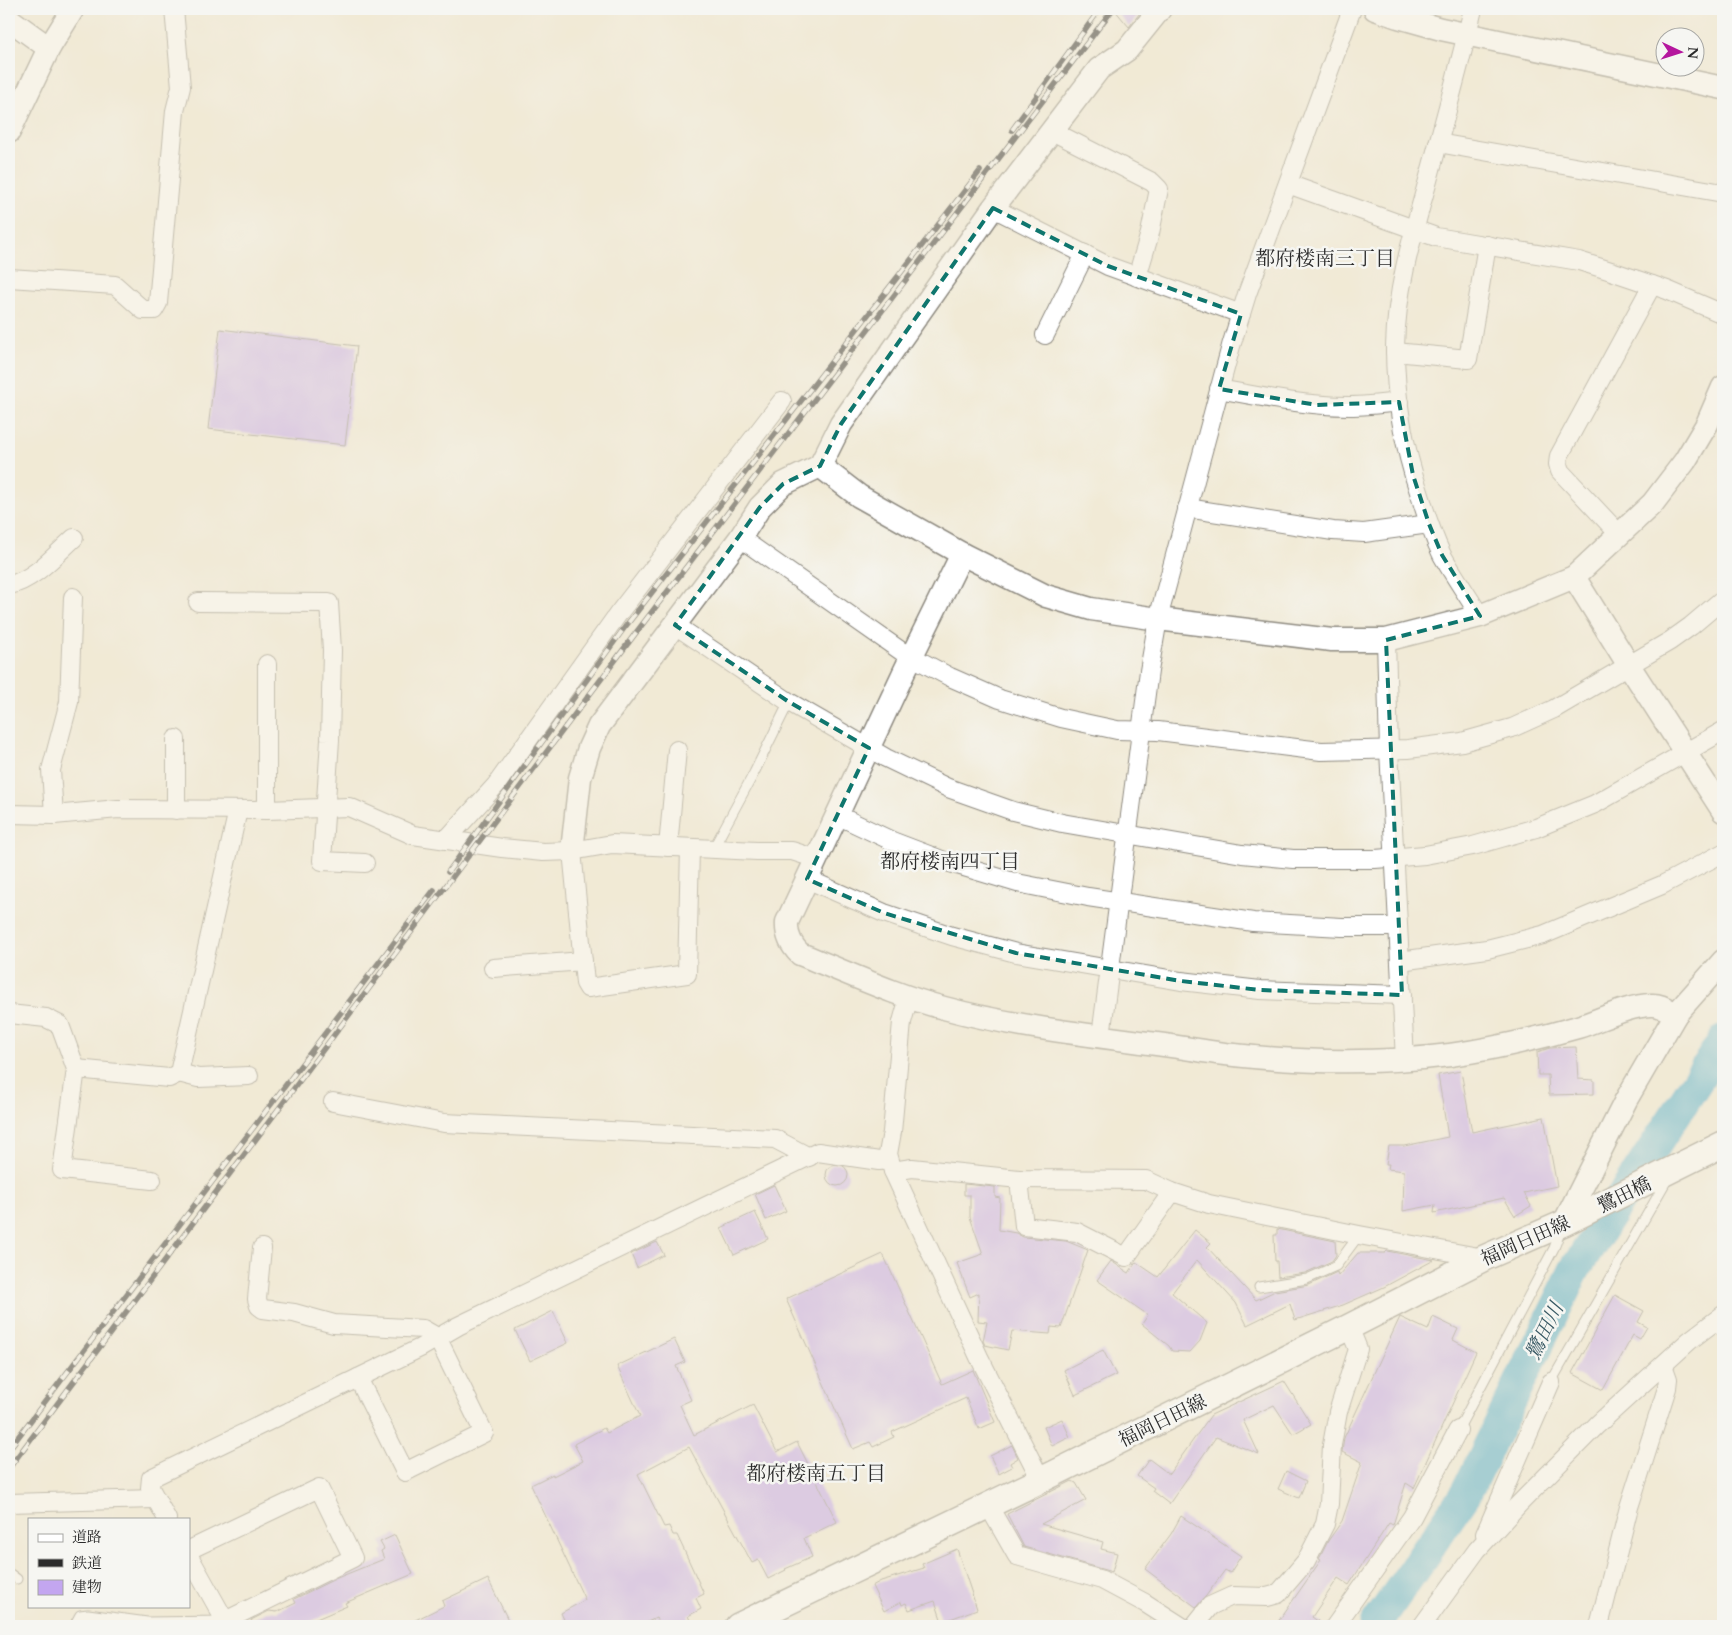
<svg xmlns="http://www.w3.org/2000/svg" width="1732" height="1635" font-family="Cardo,'Noto Serif JP',serif">
<style>
.lines{fill:none;stroke-linecap:round;stroke-linejoin:round}
.river{stroke:#4faece;stroke-width:32}
.building{fill:#c3a6f0}
.service-casing{stroke:#8e8a80;stroke-width:11}
.minor-casing{stroke:#8e8a80;stroke-width:20}
.tertiary-casing{stroke:#8e8a80;stroke-width:25}
.secondary-casing{stroke:#8e8a80;stroke-width:28}
.service{stroke:#fff;stroke-width:9}
.minor{stroke:#fff;stroke-width:18}
.tertiary{stroke:#fff;stroke-width:22}
.secondary{stroke:#fff;stroke-width:25}
.rail-casing{stroke:#2b2b2b;stroke-width:5.5}
.rail{stroke:#f6f6f2;stroke-width:4;stroke-dasharray:11;stroke-linecap:butt}
.marked{fill:none;stroke:#0f766e;stroke-width:4;stroke-dasharray:10 6;stroke-linejoin:round}
.labels{text-anchor:middle;stroke-width:5;stroke-linejoin:round;paint-order:stroke}
.street-label{font-size:19px;fill:#2b2b2b;stroke:#f6f6f2}
.neighbourhood-label{font-size:20px;fill:#2b2b2b;stroke:#f6f6f2}
.water-label{font-size:20px;font-style:italic;fill:#385964;stroke:#f6f6f2}
</style>
<rect width="100%" height="100%" fill="#f6f6f2"/>
<filter id="ink" filterUnits="userSpaceOnUse"><feTurbulence type="fractalNoise" baseFrequency=".02" numOctaves="2"/><feDisplacementMap in="SourceGraphic" scale="10" xChannelSelector="R" yChannelSelector="G"/><feConvolveMatrix kernelMatrix="1 2 1 2 8 2 1 2 1" color-interpolation-filters="sRGB"/></filter>
<filter id="wash" filterUnits="userSpaceOnUse"><feTurbulence type="fractalNoise" baseFrequency=".0096" numOctaves="4" result="noise"/><feDisplacementMap in="SourceGraphic" scale="20" xChannelSelector="R" yChannelSelector="G"/><feGaussianBlur stdDeviation="1.12" result="paint"/><feColorMatrix in="noise" values="0 0 0 0 0 0 0 0 0 0 0 0 0 0 0 0 0 1.4 0 .05"/><feComposite in="paint" operator="in"/></filter>
<g filter="url(#wash)">
<rect width="100%" height="100%" fill="#f1ead6"/>
<g class="lines">
<!-- river -->
<polyline class="river" points="1375,1626 1466,1493 1575,1269 1723,1041"/>
</g>
<g id="blocks">
<!-- building -->
<g class="building">
<polygon points="1114,9 1143,9 1129,27"/>
<polygon points="220,329 357,346 345,445 208,429"/>
<polygon points="1576,1047 1578,1079 1594,1080 1594,1094 1549,1095 1548,1075 1538,1075 1537,1052 1550,1048"/>
<polygon points="1461,1071 1472,1132 1544,1117 1557,1186 1524,1193 1531,1206 1515,1216 1504,1198 1434,1213 1435,1205 1403,1211 1404,1171 1388,1169 1389,1164 1386,1164 1389,1146 1404,1146 1448,1137 1438,1075"/>
<circle cx="837" cy="1175" r="11"/>
<polygon points="964,1184 995,1187 995,1197 1000,1198 999,1230 1016,1233 1023,1237 1066,1241 1088,1250 1061,1328 1051,1327 1050,1334 1012,1331 1008,1350 985,1345 983,1341 987,1322 978,1321 979,1293 970,1297 957,1263 983,1254 970,1217 970,1195 964,1195"/>
<polygon points="774,1185 786,1211 766,1220 755,1194"/>
<polygon points="755,1212 768,1239 734,1255 721,1228"/>
<polygon points="1277,1229 1335,1241 1336,1255 1332,1261 1305,1273 1278,1277 1277,1261 1275,1261 1274,1235 1277,1235"/>
<polygon points="1195,1230 1211,1243 1207,1247 1256,1300 1275,1291 1309,1285 1337,1272 1338,1276 1358,1253 1385,1253 1387,1251 1434,1260 1384,1287 1343,1305 1295,1320 1290,1304 1247,1325 1236,1303 1197,1260 1172,1293 1207,1323 1200,1341 1190,1352 1172,1351 1169,1346 1142,1324 1148,1315 1097,1280 1111,1261 1129,1273 1136,1262 1158,1277"/>
<polygon points="657,1242 664,1255 637,1268 631,1254"/>
<polygon points="883,1254 942,1384 973,1370 995,1422 979,1429 966,1398 892,1432 894,1437 873,1447 870,1442 853,1449 786,1299"/>
<polygon points="1615,1295 1644,1311 1638,1322 1647,1327 1640,1339 1633,1335 1603,1390 1572,1373"/>
<polygon points="553,1311 568,1343 530,1361 515,1330"/>
<polygon points="1400,1317 1428,1330 1433,1317 1458,1329 1453,1340 1476,1352 1414,1488 1406,1483 1393,1525 1389,1523 1349,1585 1338,1578 1312,1617 1325,1626 1275,1626 1321,1560 1319,1559 1328,1541 1342,1521 1362,1462 1342,1452 1344,1438"/>
<polygon points="674,1339 685,1362 676,1366 691,1400 680,1405 694,1435 753,1405 777,1452 797,1442 837,1522 804,1538 812,1557 785,1569 786,1570 768,1579 758,1560 752,1563 689,1447 638,1474 664,1527 669,1526 673,1535 677,1535 684,1550 704,1594 696,1598 701,1609 688,1616 691,1622 681,1626 660,1626 656,1618 639,1626 567,1626 561,1613 585,1600 531,1485 553,1474 553,1476 583,1461 574,1444 604,1428 607,1433 640,1416 617,1366"/>
<polygon points="1103,1350 1116,1375 1075,1395 1064,1370"/>
<polygon points="1284,1381 1311,1424 1293,1434 1274,1405 1243,1420 1259,1454 1216,1437 1169,1504 1152,1491 1154,1488 1137,1476 1149,1459 1169,1474 1211,1415"/>
<polygon points="1062,1419 1070,1437 1052,1446 1044,1427"/>
<polygon points="1012,1445 1018,1458 1010,1463 1012,1467 999,1474 990,1456"/>
<polygon points="1286,1471 1306,1481 1299,1498 1278,1489"/>
<polygon points="1072,1481 1076,1483 1086,1500 1041,1524 1103,1542 1101,1549 1117,1553 1112,1572 1024,1547 1007,1514"/>
<polygon points="1181,1516 1241,1556 1230,1573 1225,1570 1206,1596 1196,1607 1145,1569 1171,1534"/>
<polygon points="395,1535 413,1574 345,1603 347,1606 300,1626 254,1626 251,1620 269,1611 277,1612 296,1603 294,1599 337,1578 384,1559 381,1551 384,1549 380,1542"/>
<polygon points="957,1549 977,1609 942,1622 935,1601 909,1610 906,1603 902,1605 901,1602 884,1611 872,1586 881,1581 924,1568 922,1564"/>
<polygon points="488,1579 511,1626 403,1626 444,1606 442,1601"/>
</g>
</g>
</g>
<g filter="url(#ink)">
<use href="#blocks" fill-opacity="0" stroke="#8e8a80" stroke-width="1"/>
<g class="lines">
<!-- service casing -->
<g class="service-casing">
<g id="service">
<polyline points="713,849 754,773 789,702"/>
<polyline points="1259,1287 1307,1279 1336,1266 1359,1235"/>
<polyline points="1712,1324 1723,1332"/>
<polyline points="1551,1382 1668,1178"/>
<polyline points="1458,1430 1554,1248 1561,1230"/>
<polyline points="9,1573 17,1579"/>
<polyline points="74,1626 80,1615 88,1614 147,1622 225,1621"/>
</g>
</g>
<!-- minor casing -->
<g class="minor-casing">
<g id="minor">
<path d="M1473 9C1459 68 1443 126 1427 184 1412 237 1396 291 1395 347 1395 397 1404 448 1420 495 1426 515 1433 536 1442 555 1454 576 1468 596 1480 616"/>
<polyline points="1052,131 1152,182 1159,189 1150,233 1137,277"/>
<polyline points="1438,143 1723,193"/>
<polyline points="1288,184 1436,237 1579,261 1611,271 1667,290 1723,314"/>
<polyline points="993,208 1108,266 1241,314"/>
<polyline points="9,278 115,285 143,310 154,310 158,303 175,111 181,87 174,9"/>
<polyline points="1045,335 1085,254"/>
<polyline points="1395,352 1468,359 1487,245"/>
<path d="M1219 389C1262 397 1305 406 1349 406 1365 406 1382 404 1399 402"/>
<polyline points="1187,508 1333,531 1364,533 1429,524"/>
<polyline points="1620,535 1560,471 1558,464 1559,456 1652,285"/>
<polyline points="740,538 901,651 950,677 1000,699 1061,718 1117,730 1158,731 1321,751 1408,749 1462,742 1512,728 1554,709 1670,641 1691,626 1723,599"/>
<path d="M9 585C33 581 56 554 74 538"/>
<polyline points="198,602 329,603 332,650 330,740 322,861 365,863"/>
<polyline points="675,625 789,702 886,758 948,788 1013,811 1062,823 1242,854 1293,859 1375,859 1425,855 1473,846 1536,828 1595,804 1723,731"/>
<polyline points="1386,640 1389,750 1405,1060"/>
<polyline points="267,664 267,810"/>
<polyline points="176,739 176,810"/>
<polyline points="9,814 54,815 118,809 267,810 349,807 413,835 502,848 543,852 572,851 612,844 757,851 792,851 817,859"/>
<polyline points="54,815 51,770 69,702 73,597"/>
<polyline points="837,815 892,841 947,862 1017,883 1088,897 1253,922 1342,927 1398,927"/>
<polyline points="446,840 496,785 618,614 782,401"/>
<polyline points="668,847 677,750"/>
<polyline points="572,851 585,983 588,988 687,974 690,848"/>
<polyline points="807,879 884,913 952,936 1016,953 1181,981 1260,990 1402,995"/>
<polyline points="1400,961 1487,949 1543,935 1662,885 1723,853"/>
<polyline points="493,968 583,961"/>
<polyline points="909,997 902,1022 892,1132 888,1154 893,1171 979,1357 1041,1480"/>
<polyline points="9,1014 46,1018 60,1025 76,1069 62,1170 152,1180"/>
<polyline points="1101,1036 1149,671 1158,619 1231,346 1247,294 1352,9"/>
<polyline points="76,1069 169,1078 179,1073 238,810"/>
<polyline points="179,1073 198,1078 249,1076"/>
<polyline points="333,1102 444,1123 775,1139 809,1157"/>
<polyline points="893,1171 912,1168 1019,1179 1146,1180 1172,1192 1209,1204 1359,1235 1484,1258"/>
<polyline points="1019,1179 1024,1226 1077,1232 1126,1257 1172,1192"/>
<polyline points="262,1248 257,1299 259,1306 263,1309 294,1313 334,1324 423,1329 437,1337 484,1433 405,1472 358,1378"/>
<polyline points="9,1503 155,1499"/>
<polyline points="988,1505 1017,1556 1102,1580 1145,1603 1181,1626"/>
<polyline points="167,1519 150,1488 151,1478 420,1348 458,1326 818,1152 879,1161 889,1160"/>
<polyline points="1485,1534 1551,1382"/>
<polyline points="189,1550 319,1488 353,1558 225,1621"/>
<polyline points="189,1556 228,1626"/>
<polyline points="1194,1626 1210,1606 1232,1596 1267,1597 1278,1594 1306,1561 1325,1524 1329,1504 1332,1445 1338,1412 1358,1349 1349,1327"/>
<polyline points="1335,1626 1412,1517 1458,1430"/>
<polyline points="1422,1626 1477,1550 1518,1505 1597,1425 1689,1341 1723,1315"/>
<polyline points="1599,1626 1629,1507 1667,1388 1668,1379 1663,1365"/>
</g>
</g>
<!-- tertiary casing -->
<g class="tertiary-casing">
<g id="tertiary">
<polyline points="1375,9 1398,17 1441,29 1723,88"/>
<polyline points="9,19 49,48"/>
<polyline points="9,132 49,48 73,9"/>
<polyline points="820,466 859,496 962,554 1046,596 1091,609 1158,619 1332,640 1386,640 1480,616 1574,577 1653,503 1685,461 1707,424 1723,387"/>
<path d="M962 554 905 670 787 922C786 935 791 945 800 954 846 972 897 996 944 1008 1011 1026 1080 1034 1149 1043 1177 1046 1205 1052 1234 1055 1306 1063 1378 1064 1450 1055 1493 1049 1536 1039 1578 1027 1601 1020 1626 1006 1651 1005 1660 1004 1668 1010 1676 1014"/>
<polyline points="1574,577 1628,664 1723,811"/>
<polyline points="572,851 580,778 589,748 599,726 740,538 760,507 783,484 820,466 841,424 993,208 1099,69 1127,50 1160,9"/>
<polyline points="1564,1223 1626,1100 1676,1014 1723,961"/>
</g>
</g>
<!-- secondary casing -->
<g class="secondary-casing">
<polyline id="secondary" points="738,1626 1041,1480 1349,1327 1484,1258 1564,1223 1723,1144"/>
</g>
<!-- service -->
<use href="#service" class="service"/>
<!-- minor -->
<use href="#minor" class="minor"/>
<!-- tertiary -->
<use href="#tertiary" class="tertiary"/>
<!-- secondary -->
<use href="#secondary" class="secondary"/>
<!-- rail casing -->
<g class="rail-casing">
<g id="rail">
<polyline points="1012,130 1100,9"/>
<polyline points="448,872 625,627 980,171"/>
<polyline points="9,1449 434,890"/>
<polyline points="9,1468 635,634 1113,9"/>
</g>
</g>
<!-- rail -->
<use href="#rail" class="rail"/>
</g>
</g>
<!-- marked area -->
<path d="M0 0H1732V1635H0ZM993 208 1108 266 1241 314 1219 389 1317 405 1399 402 1413 475 1429 524 1442 555 1480 616 1386 640 1402 995 1260 990 1181 981 1016 953 884 913 807 879 869 748 789 702 675 625 760 507 783 484 820 466 841 424Z" fill="#f1ead6" fill-opacity=".55" fill-rule="evenodd"/>
<path class="marked" d="M993 208 1108 266 1241 314 1219 389 1317 405 1399 402 1413 475 1429 524 1442 555 1480 616 1386 640 1402 995 1260 990 1181 981 1016 953 884 913 807 879 869 748 789 702 675 625 760 507 783 484 820 466 841 424Z"/>
<g class="labels">
<!-- street labels -->
<g class="street-label">
<text transform="translate(1624 1194) rotate(-26)" y="7">鷺田橋</text>
<text transform="translate(1525 1240) rotate(-24)" y="7">福岡日田線</text>
<text transform="translate(1162 1420) rotate(-26)" y="7">福岡日田線</text>
</g>
<!-- neighbourhood labels -->
<g class="neighbourhood-label">
<text x="1325" y="265">都府楼南三丁目</text>
<text x="950" y="868">都府楼南四丁目</text>
<text x="816" y="1480">都府楼南五丁目</text>
</g>
<!-- water labels -->
<g class="water-label">
<text transform="translate(1544 1331) rotate(-64)" y="7">鷺田川</text>
</g>
</g>
<!-- margin -->
<rect width="1732" height="1635" fill="none" stroke="#f6f6f2" stroke-width="30"/>
<!-- legend -->
<rect x="28" y="1518" width="162" height="90" fill="#f6f6f2" stroke="#a5a5a2"/>
<rect x="38" y="1534" width="25" height="8" fill="#ffffff" stroke="#a5a5a2"/>
<text x="72" y="1542" font-size="15" fill="#2b2b2b">道路</text>
<rect x="38" y="1559" width="25" height="8" fill="#2b2b2b" stroke="#a5a5a2"/>
<text x="72" y="1568" font-size="15" fill="#2b2b2b">鉄道</text>
<rect x="38" y="1580" width="25" height="15" fill="#c3a6f0" stroke="#a5a5a2"/>
<text x="72" y="1592" font-size="15" fill="#2b2b2b">建物</text>
<!-- north arrow -->
<g transform="translate(1680 52) rotate(94)"><circle r="24" fill="#f6f6f2" stroke="#a5a5a2"/>
<path d="M0-4L9 19L0 12L-9 19Z" fill="#b5179e"/>
<text y="-8" font-size="14" font-weight="bold" text-anchor="middle" fill="#2b2b2b">N</text>
</g>
</svg>
